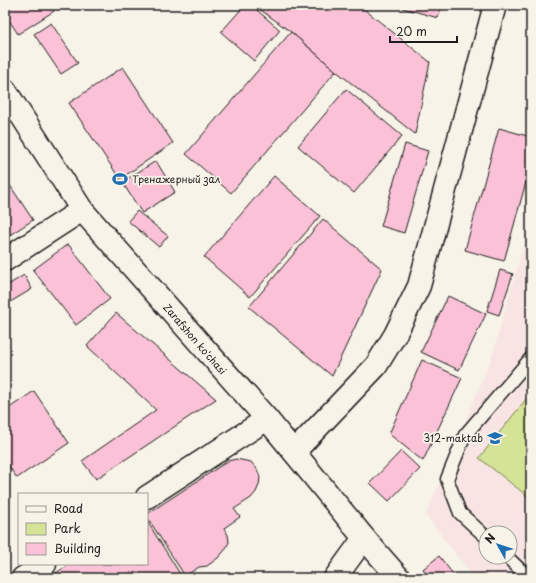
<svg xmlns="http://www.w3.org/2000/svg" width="536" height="583" font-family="'Playpen Sans',sans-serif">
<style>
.built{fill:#f8e4e3;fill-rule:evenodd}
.green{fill:#d4e396;stroke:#788059}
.building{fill:#fbc2d7;stroke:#1c1c1c}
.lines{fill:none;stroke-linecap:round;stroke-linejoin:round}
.service-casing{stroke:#1c1c1c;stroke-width:15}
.minor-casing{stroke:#1c1c1c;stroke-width:25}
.tertiary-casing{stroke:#1c1c1c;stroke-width:25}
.service{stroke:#f7f3e8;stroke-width:12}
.minor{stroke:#f7f3e8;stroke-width:22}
.tertiary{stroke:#f7f3e8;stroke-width:22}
.labels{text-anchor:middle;stroke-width:3.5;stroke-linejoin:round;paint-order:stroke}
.poi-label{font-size:10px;fill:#1c1c1c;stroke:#f7f3e8;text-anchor:start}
.street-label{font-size:10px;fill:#1c1c1c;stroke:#f7f3e8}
</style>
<rect width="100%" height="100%" fill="#f7f3e8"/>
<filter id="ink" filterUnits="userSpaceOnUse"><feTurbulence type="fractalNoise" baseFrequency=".025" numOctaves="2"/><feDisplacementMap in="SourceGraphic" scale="8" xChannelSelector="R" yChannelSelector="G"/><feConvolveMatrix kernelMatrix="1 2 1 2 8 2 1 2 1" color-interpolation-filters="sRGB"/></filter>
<g filter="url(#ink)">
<!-- built -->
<path class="built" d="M531 219V578H474L426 515 491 360ZM486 533H510V557H486Z"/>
<!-- green -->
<polygon class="green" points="531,393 531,499 479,458"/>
<!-- building -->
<g class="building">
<polygon points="5,5 50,5 54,11 18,34 5,14"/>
<polygon points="245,5 251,5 280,30 254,61 221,32"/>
<polygon points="254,5 359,5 430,62 415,134 336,71 291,32"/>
<polygon points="404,5 442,5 438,18 403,8"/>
<polygon points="51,23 78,63 61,74 34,34"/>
<polygon points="291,32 336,71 231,193 186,154"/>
<polygon points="123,67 173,143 120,179 69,103"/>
<polygon points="346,89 402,136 354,193 298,146"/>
<polygon points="499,128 531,137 531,164 504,261 465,250"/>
<polygon points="405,144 428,151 404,233 381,226"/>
<polygon points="156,161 175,192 142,213 122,182"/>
<polygon points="274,176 320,216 250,297 204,257"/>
<polygon points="5,178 33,220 5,238"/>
<polygon points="137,211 168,236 159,247 128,221"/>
<polygon points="323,219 382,269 332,376 249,307"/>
<polygon points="68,244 110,299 76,325 33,270"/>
<polygon points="500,270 513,274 499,315 487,311"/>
<polygon points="24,275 32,289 7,304 5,300 5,287"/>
<polygon points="448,296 486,314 459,370 421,352"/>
<polygon points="116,313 216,399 96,479 82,461 156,410 87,346"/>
<polygon points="422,360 462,378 423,461 389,434"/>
<polygon points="34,391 69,443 17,478 5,461 5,411"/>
<polygon points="401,451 420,469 389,501 370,483"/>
<polygon points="236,459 251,462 257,469 260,477 259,485 256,492 251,498 234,509 240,517 224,528 228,535 229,542 225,550 218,558 207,566 199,567 185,576 147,517 147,514 228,461"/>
<polygon points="147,521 180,574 173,578 48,578 70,564 147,564"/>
<polygon points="439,556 456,578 430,578 423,569"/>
</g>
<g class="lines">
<!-- service casing -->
<g class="service-casing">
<g id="service">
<polyline points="486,537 460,513 447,479 465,435 531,358"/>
<polyline points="507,557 529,578"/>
</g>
</g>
<!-- minor casing -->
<g class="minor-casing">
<g id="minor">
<polyline points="5,260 82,210"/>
<polyline points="294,452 376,366 395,335 419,286 495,5"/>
<polyline points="147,497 267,419"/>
<polyline points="23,578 45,564"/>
<polyline points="335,578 364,538"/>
</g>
</g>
<!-- tertiary casing -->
<g class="tertiary-casing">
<polyline id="tertiary" points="5,90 82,210 267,419 364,538 399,578"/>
</g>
<!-- service -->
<use href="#service" class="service"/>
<!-- minor -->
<use href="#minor" class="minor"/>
<!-- tertiary -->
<use href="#tertiary" class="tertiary"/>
</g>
</g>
<!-- icons -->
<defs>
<g id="stadium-bare" transform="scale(1.2)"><path d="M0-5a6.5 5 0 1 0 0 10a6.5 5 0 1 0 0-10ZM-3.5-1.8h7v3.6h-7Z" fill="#1f6fb2" stroke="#f7f3e8" stroke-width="2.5" paint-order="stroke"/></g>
<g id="school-bare" transform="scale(1.2)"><path d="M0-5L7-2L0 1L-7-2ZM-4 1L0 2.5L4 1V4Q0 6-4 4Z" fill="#1f6fb2" stroke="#f7f3e8" stroke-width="2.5" paint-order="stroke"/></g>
</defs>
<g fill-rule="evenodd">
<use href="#stadium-bare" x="120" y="179"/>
<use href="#school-bare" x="495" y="438"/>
</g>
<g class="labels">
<!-- poi labels -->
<g class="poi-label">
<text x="132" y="183">Тренажерный зал</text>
<text x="483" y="442" text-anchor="end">312-maktab</text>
</g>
<!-- street labels -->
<g class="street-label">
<text transform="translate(195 339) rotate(49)" y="4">Zarafshon ko'chasi</text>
</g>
</g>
<!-- margin -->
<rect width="536" height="583" fill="none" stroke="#f7f3e8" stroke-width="20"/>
<rect x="10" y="10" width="516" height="563" fill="none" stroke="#1c1c1c" stroke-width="1.5" filter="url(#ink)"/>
<!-- legend -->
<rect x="18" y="493" width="130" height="72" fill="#f7f3e8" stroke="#9f9d96"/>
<rect x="26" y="506" width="20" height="6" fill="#f7f3e8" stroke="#9f9d96"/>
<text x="54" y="513" font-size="12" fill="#1c1c1c">Road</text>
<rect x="26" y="523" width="20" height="12" fill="#d4e396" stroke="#9f9d96"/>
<text x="54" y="533" font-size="12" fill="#1c1c1c">Park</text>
<rect x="26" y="543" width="20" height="12" fill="#fbc2d7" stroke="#9f9d96"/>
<text x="54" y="553" font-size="12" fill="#1c1c1c">Building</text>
<!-- north arrow -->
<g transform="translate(498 545) rotate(309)"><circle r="19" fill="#f7f3e8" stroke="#9f9d96"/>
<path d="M0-3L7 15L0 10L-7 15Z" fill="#1f6fb2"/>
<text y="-6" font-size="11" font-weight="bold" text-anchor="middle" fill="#1c1c1c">N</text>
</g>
<!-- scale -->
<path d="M390 36v6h67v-6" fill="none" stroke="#1c1c1c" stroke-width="2"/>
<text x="396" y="36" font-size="12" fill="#1c1c1c" stroke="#f7f3e8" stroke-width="3" paint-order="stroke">20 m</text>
</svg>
